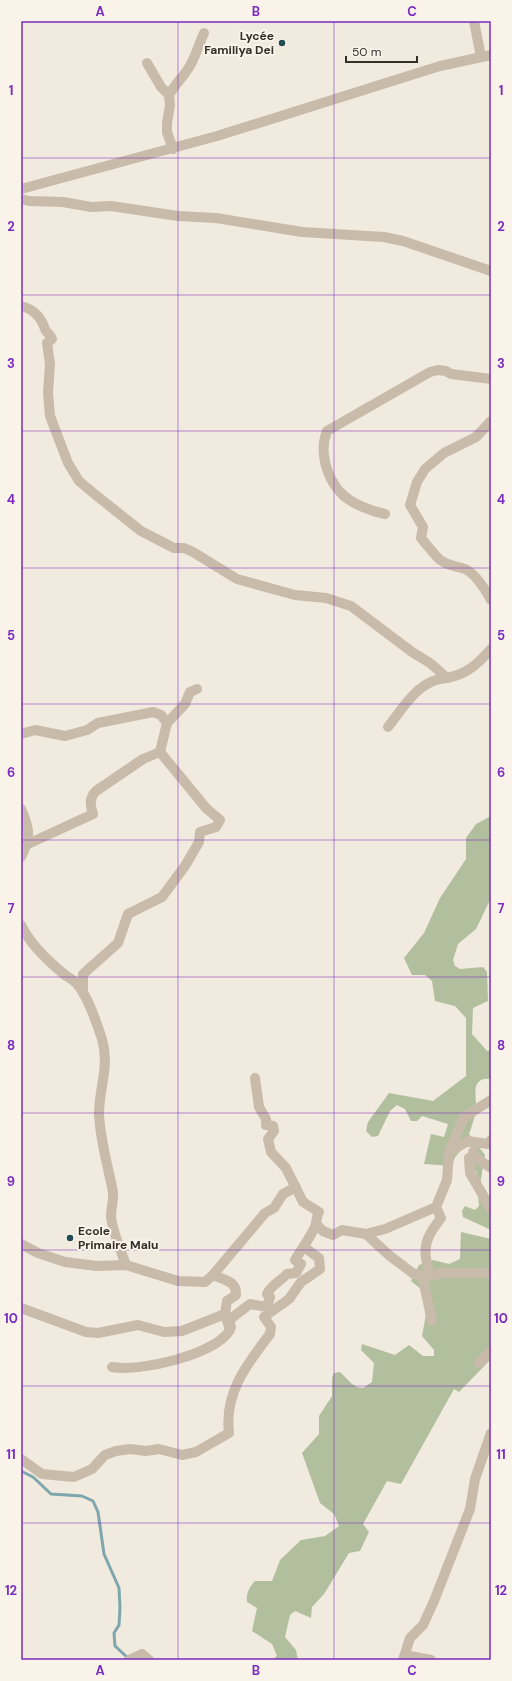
<svg xmlns="http://www.w3.org/2000/svg" width="512" height="1681" font-family="'DM Sans',sans-serif">
<style>
.green{fill:#b1bf9e}
.lines{fill:none;stroke-linecap:round;stroke-linejoin:round}
.stream{stroke:#7ea6ad;stroke-width:3}
.minor{stroke:#c9bbaa;stroke-width:10}
.grid{fill:none;stroke:#7b2cbf;stroke-width:1;stroke-opacity:0.55}
.poi-dot{fill:#214d56;stroke:#f9f3ea;stroke-width:1.5}
.labels{text-anchor:middle;stroke-width:4;stroke-linejoin:round;paint-order:stroke}
.poi-label{font-size:12px;font-weight:bold;fill:#362f29;stroke:#f9f3ea;text-anchor:end}
.neatline{fill:none;stroke:#7b2cbf;stroke-width:1.5}
.grid-label{font-size:13px;text-anchor:middle;font-weight:bold;fill:#7b2cbf}
</style>
<rect width="100%" height="100%" fill="#f1eade"/>
<!-- green -->
<path class="green" d="M491 816 490 900 476 929 458 944 453 960 455 966 460 969 483 967 487 972 488 1001 473 1008 472 1034 487 1051 491 1050V1079C469 1077 477 1097 476 1109 475 1117 472 1126 469 1134L485 1155 480 1185 491 1205V1359L459 1392 454 1389 401 1484 387 1481 363 1524 369 1532 360 1551 349 1553 324 1594 312 1607 311 1618 295 1611 290 1615 285 1637 296 1650 298 1660H272L277 1656 272 1644 252 1631 257 1608 247 1602C246 1594 249 1587 255 1581H272L280 1560 301 1540 325 1536 339 1526 334 1514 320 1503 302 1453 319 1434V1416L332 1396V1378L334 1373 340 1372 352 1384 357 1387 363 1388 372 1382 374 1363 361 1350 362 1344 395 1355 409 1345 423 1356H434V1350L422 1336 426 1314 421 1289 411 1281 419 1265 433 1260 449 1264 460 1259 461 1232 491 1239V1230L463 1217 462 1211 465 1206 475 1210 479 1206 477 1174 472 1166 474 1148 465 1146 455 1157 452 1166 424 1164 431 1134 444 1137 448 1124 422 1116 417 1121H411L405 1109 397 1105 390 1111 378 1136 372 1137 366 1131 368 1122 389 1093 433 1101 466 1076V1018L455 1006 435 1001 432 981 425 975H412L404 958 424 933 440 898 466 859V838L476 824Z"/>
<g class="lines">
<!-- stream -->
<polyline class="stream" points="21,1471 33,1477 51,1494 82,1496 93,1501 98,1512 104,1554 119,1588 120,1608 119,1625 114,1633 115,1646 129,1659"/>
<!-- minor -->
<g class="minor">
<polyline points="474,21 481,57"/>
<polyline points="147,63 161,87 169,95 170,105 167,123 167,132 173,149"/>
<path d="M169 95C174 86 180 80 186 72 195 60 198 46 204 33"/>
<polyline points="21,189 217,136 440,66 491,55"/>
<polyline points="21,199 29,201 63,202 91,207 111,206 178,216 216,218 302,232 384,237 403,241 491,271"/>
<path d="M21 306C34 309 41 317 45 329 46 333 51 334 52 339L47 343 50 364 48 393 50 416 68 463 79 481 97 496 141 531 174 548H184L193 552 237 579 295 595 326 598 351 606 412 652 430 663 447 678C467 674 478 664 491 649"/>
<path d="M491 421 476 437 444 453 425 469 417 482 410 505 423 527 421 538C426 544 433 553 439 559 447 566 456 566 465 569 476 574 485 589 491 600"/>
<path d="M385 514C371 511 351 504 340 492 326 476 319 451 327 431L430 372 438 370 446 371 451 374 491 379"/>
<polyline points="167,723 185,704 190,692 197,689"/>
<path d="M388 727C404 707 419 679 447 678"/>
<path d="M21 734 35 730 65 736 87 730 98 723 153 712 161 715 167 723 160 752 143 759 96 791C89 798 90 805 93 814L28 844"/>
<path d="M21 809C30 829 31 837 21 857"/>
<path d="M21 925C30 944 49 962 65 975 69 978 74 980 77 984 88 996 97 1024 102 1039 110 1067 99 1087 99 1114 100 1140 108 1166 113 1192 114 1199 111 1208 111 1216 112 1230 121 1251 126 1265"/>
<polyline points="83,993 83,974 118,943 128,914 162,897 185,866 199,842 200,832 216,827 220,820 206,808 160,752"/>
<polyline points="449,1152 468,1141 488,1144 491,1140"/>
<polyline points="473,1152 475,1157 491,1168"/>
<polyline points="475,1157 469,1158 470,1173 491,1209"/>
<polyline points="316,1224 323,1231 333,1235 342,1230 366,1234 385,1229 436,1207 447,1180 449,1152 464,1117 491,1100"/>
<polyline points="366,1234 390,1256 414,1274 429,1276 441,1273 491,1273"/>
<path d="M21 1244 38 1253 65 1262 97 1266 126 1265 178 1281 205 1282 213 1275C224 1280 237 1281 236 1295L227 1301 225 1314 230 1330C215 1355 140 1372 112 1367"/>
<polyline points="213,1275 265,1213 274,1208 283,1194 296,1187"/>
<polyline points="422,1275 432,1321"/>
<path d="M429 1276C429 1269 427 1264 426 1258 423 1241 432 1230 441 1218L436 1207"/>
<polyline points="21,1308 86,1332 98,1333 138,1325 164,1332 182,1331 225,1314"/>
<path d="M231 1327 229 1320 250 1304 267 1307 270 1297 267 1294C272 1284 280 1282 287 1274L296 1273 301 1264 295 1260C302 1249 309 1239 315 1227 317 1222 316 1217 319 1212L303 1202 286 1168 271 1152 268 1139 274 1131 273 1126 266 1125V1119L259 1107 255 1078"/>
<polyline points="479,1363 491,1351"/>
<path d="M21 1459 42 1474 74 1477 92 1469 105 1455 116 1451 130 1449 146 1451 159 1449 182 1455 196 1452 229 1433C224 1393 247 1364 270 1334L271 1327 264 1317 289 1299 301 1282 320 1269 319 1258 304 1247"/>
<polyline points="405,1655 431,1660"/>
<polyline points="129,1660 142,1654 149,1660"/>
<polyline points="403,1660 410,1638 423,1625 434,1601 470,1509 475,1479 491,1433"/>
</g>
</g>
<!-- grid -->
<path class="grid" d="M178 21V1660M334 21V1660M21 158H491M21 295H491M21 431H491M21 568H491M21 704H491M21 840H491M21 977H491M21 1113H491M21 1250H491M21 1386H491M21 1523H491"/>
<!-- markers -->
<g class="poi-dot">
<circle cx="282" cy="43" r="4"/>
<circle cx="70" cy="1238" r="4"/>
</g>
<g class="labels">
<!-- poi labels -->
<g class="poi-label">
<text x="274" y="40">Lycée<tspan x="274" dy="14">Familiya Dei</tspan></text>
<text x="78" y="1235" text-anchor="start">Ecole<tspan x="78" dy="14">Primaire Malu</tspan></text>
</g>
</g>
<!-- border -->
<rect width="512" height="1681" fill="none" stroke="#f9f3ea" stroke-width="44"/>
<!-- scale -->
<path d="M346 56v6h71v-6" fill="none" stroke="#362f29" stroke-width="2"/>
<text x="352" y="56" font-size="12" fill="#362f29" stroke="#f9f3ea" stroke-width="3" paint-order="stroke">50 m</text>
<rect x="22" y="22" width="468" height="1637" class="neatline"/>
<g class="grid-label">
<text x="100" y="16">A</text>
<text x="256" y="16">B</text>
<text x="412" y="16">C</text>
<text x="11" y="95">1</text>
<text x="501" y="95">1</text>
<text x="11" y="231">2</text>
<text x="501" y="231">2</text>
<text x="11" y="368">3</text>
<text x="501" y="368">3</text>
<text x="11" y="504">4</text>
<text x="501" y="504">4</text>
<text x="11" y="640">5</text>
<text x="501" y="640">5</text>
<text x="11" y="777">6</text>
<text x="501" y="777">6</text>
<text x="11" y="913">7</text>
<text x="501" y="913">7</text>
<text x="11" y="1050">8</text>
<text x="501" y="1050">8</text>
<text x="11" y="1186">9</text>
<text x="501" y="1186">9</text>
<text x="11" y="1323">10</text>
<text x="501" y="1323">10</text>
<text x="11" y="1459">11</text>
<text x="501" y="1459">11</text>
<text x="11" y="1595">12</text>
<text x="501" y="1595">12</text>
<text x="100" y="1675">A</text>
<text x="256" y="1675">B</text>
<text x="412" y="1675">C</text>
</g>
</svg>
